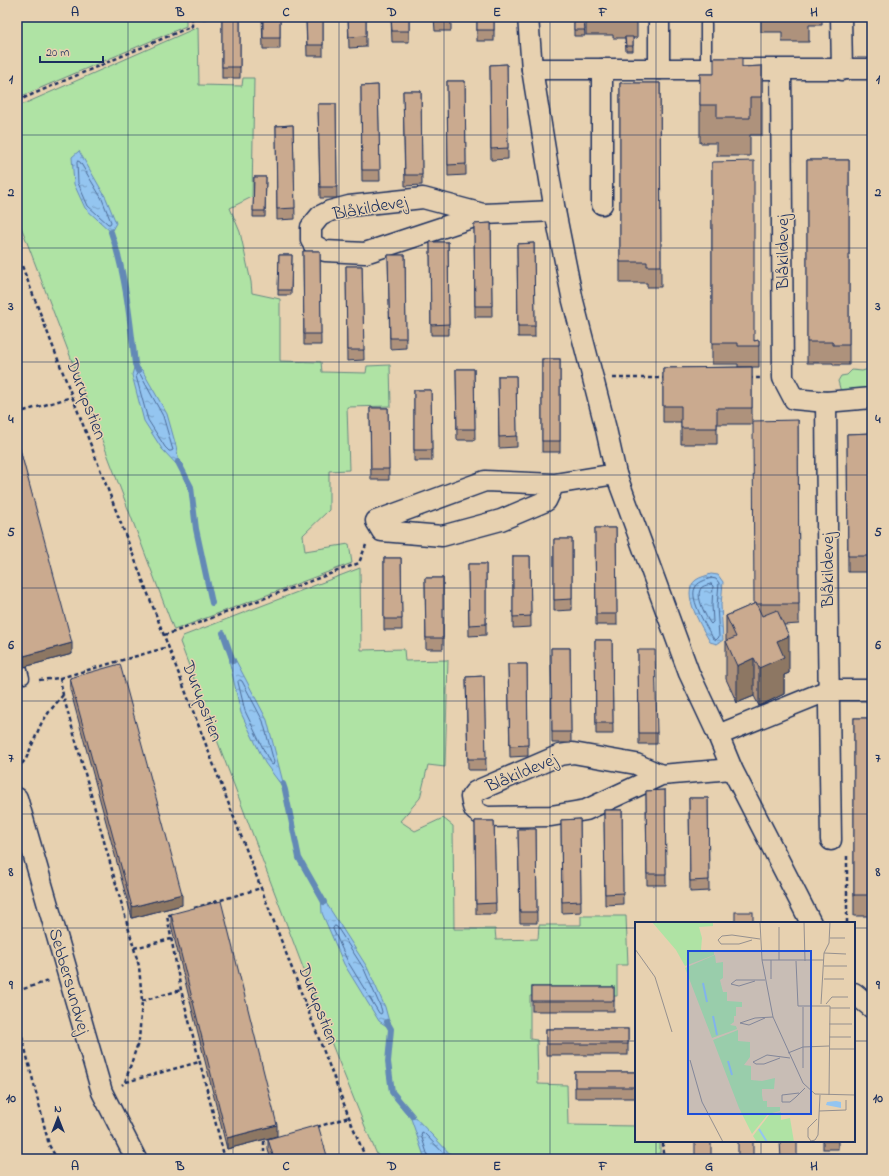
<svg xmlns="http://www.w3.org/2000/svg" width="889" height="1176" font-family="'Indie Flower',sans-serif">
<style>
.green{fill:#afe3a4;stroke:#658981}
.water{fill:url(#water-ripples);stroke:#6489b6}
.lines{fill:none;stroke-linecap:round;stroke-linejoin:round}
.shore{stroke:#4b6b98;stroke-width:1}
.stream{stroke:#6489b6;stroke-width:6}
.lane-casing{stroke:#1b2f5e;stroke-width:13}
.street-casing{stroke:#1b2f5e;stroke-width:23}
.path{stroke:#1b2f5e;stroke-width:2.5;stroke-dasharray:4 3;stroke-linecap:butt}
.lane{stroke:#e7d1b0;stroke-width:10}
.street{stroke:#e7d1b0;stroke-width:20}
.wall{fill:#ae927b;stroke:#1b2f5e}
.shaded-wall{fill:#8d7764;stroke:#1b2f5e}
.building{fill:#caaa8f;stroke:#1b2f5e}
.grid{fill:none;stroke:#1b2f5e;stroke-width:1;stroke-opacity:0.55}
.labels{text-anchor:middle;stroke-width:3;stroke-linejoin:round;paint-order:stroke}
.street-label{font-size:18px;fill:#1b2f5e;stroke:#e7d1b0}
.inset-river{fill:none;stroke:#94c5f0;stroke-width:2}
.inset-road{fill:none;stroke:#95908f;stroke-width:1}
.view{fill:#1d4ed8;fill-opacity:0.15;stroke:#1d4ed8;stroke-width:2}
.inset-edge{fill:none;stroke:#1b2f5e;stroke-width:2}
.neatline{fill:none;stroke:#1b2f5e;stroke-width:1.5}
.grid-label{font-size:13px;text-anchor:middle;font-weight:bold;fill:#1b2f5e}
</style>
<defs>
<pattern id="water-ripples" width="26" height="14" patternUnits="userSpaceOnUse"><rect width="26" height="14" fill="#94c5f0"/><path d="M2 4q2-2 4 0t4 0M15 11q2-2 4 0t4 0" fill="none" stroke="#78a0c6"/></pattern>
</defs>
<rect width="100%" height="100%" fill="#e7d1b0"/>
<filter id="ink" filterUnits="userSpaceOnUse"><feTurbulence type="fractalNoise" baseFrequency=".025" numOctaves="2"/><feDisplacementMap in="SourceGraphic" scale="8" xChannelSelector="R" yChannelSelector="G"/><feConvolveMatrix kernelMatrix="1 2 1 2 8 2 1 2 1" color-interpolation-filters="sRGB"/></filter>
<g filter="url(#ink)">
<!-- green -->
<g class="green">
<polygon points="17,17 186,17 186,26 17,98"/>
<polygon points="198,27 199,85 242,86 243,78 254,78 252,197 230,208 240,232 251,282 252,293 280,299 280,361 321,362 322,372 366,373 367,366 390,365 391,406 347,407 349,470 329,471 329,510 303,535 305,551 349,544 352,563 174,630 17,216 17,107"/>
<polygon points="872,368 872,391 841,392 838,381 841,376 847,375 852,370 862,371"/>
<polygon points="360,568 361,650 404,649 405,661 448,660 445,767 428,765 420,798 400,821 415,831 443,818 453,826 454,929 495,929 496,940 538,939 539,925 581,925 581,916 626,916 628,965 617,965 617,996 530,996 530,1039 537,1040 538,1084 567,1085 568,1125 636,1126 636,1141 660,1141 660,1153 638,1159 379,1159 366,1129 333,1047 180,642 183,636"/>
</g>
<!-- water -->
<g class="water">
<polygon points="79,151 106,198 116,223 111,232 85,208 74,184 72,157"/>
<polygon points="135,364 142,370 167,414 176,446 180,468 162,449 144,421 132,375"/>
<path d="M711 574 718 575 723 582 721 605 723 640 717 644 710 642C703 629 679 592 696 580 700 577 706 576 711 574Z"/>
<polygon points="229,653 234,657 267,720 285,790 265,763 241,713 230,664"/>
<polygon points="321,895 367,967 385,1007 391,1029 379,1021 344,964 322,913"/>
<polygon points="408,1110 455,1159 425,1159"/>
</g>
<g class="lines">
<!-- shore -->
<g class="shore">
<polygon points="78,161 80,162 102,199 111,222 110,224 108,224 88,206 78,183 77,163"/>
<polygon points="138,373 140,374 163,416 172,447 173,450 171,451 169,451 165,447 148,420 136,376"/>
<path d="M711 578 716 579 719 583 717 606 719 637 716 640 713 638C707 628 689 599 695 588 697 582 706 580 711 578Z"/>
<path d="M711 584 713 586 712 605 713 622 711 624 710 623C706 617 696 597 700 590 701 586 707 585 711 584Z"/>
<polygon points="240,680 242,681 263,721 274,762 273,765 271,764 269,761 245,711 238,682"/>
<polygon points="335,926 337,927 364,969 381,1008 382,1012 381,1014 379,1013 348,962 333,929"/>
<polyline points="429,1159 421,1135 422,1132 424,1133 449,1159"/>
</g>
<!-- stream -->
<g class="stream">
<path d="M111 232C126 275 130 320 135 364L138 371"/>
<polyline points="178,462 191,487 196,529 212,603"/>
<polyline points="223,633 233,661"/>
<polyline points="283,784 285,790 299,858 324,902"/>
<polyline points="387,1022 391,1029 388,1062 392,1092 412,1116"/>
</g>
<!-- lane casing -->
<g class="lane-casing">
<g id="lane">
<polyline points="706,24 706,69"/>
<polyline points="17,651 24,678"/>
</g>
</g>
<!-- street casing -->
<g class="street-casing">
<g id="street">
<polyline points="528,17 532,69 555,211 573,301 606,429 616,474 689,673 718,735 732,769 811,923"/>
<polyline points="659,17 659,69"/>
<polyline points="841,17 842,70"/>
<polyline points="532,69 872,69"/>
<polyline points="602,69 602,204"/>
<polyline points="781,70 783,378 794,399 826,402 872,398"/>
<polyline points="483,214 365,253 325,251 314,245 311,240 311,227 320,216 330,211 349,206 423,198 483,214 555,211"/>
<polyline points="826,402 828,639 831,840"/>
<polyline points="554,484 546,501 501,520 442,536 382,531 376,521 485,481 554,484 616,474"/>
<polyline points="718,735 829,690 872,690"/>
<path d="M661 775 586 810 551 816 487 817C474 812 473 811 471 797L475 792 481 789 560 755 573 753 636 764 661 775 732 769"/>
<polyline points="17,798 102,1092 136,1159"/>
<polyline points="854,993 872,1008"/>
</g>
</g>
<!-- path -->
<g class="path">
<polyline points="17,101 192,26 192,17"/>
<polyline points="17,253 349,1117 366,1159"/>
<polyline points="613,378 666,378"/>
<polyline points="749,378 762,378"/>
<polyline points="17,413 72,397"/>
<polyline points="164,635 174,632 359,563 366,545"/>
<polyline points="60,678 63,695 139,966 142,1001 139,1040 125,1082 122,1085"/>
<polyline points="39,680 60,678 168,647"/>
<polyline points="17,769 26,759 41,724 49,712 63,695"/>
<polyline points="194,908 261,888"/>
<polyline points="172,914 167,916 181,990 225,1159"/>
<polyline points="847,923 847,854"/>
<polyline points="134,948 171,939"/>
<polyline points="17,991 48,981"/>
<polyline points="142,1001 181,990"/>
<polyline points="17,1016 49,1145 57,1159"/>
<polyline points="126,1082 199,1062"/>
<polyline points="317,1127 349,1117"/>
<polyline points="264,1159 264,1142 270,1141"/>
<polyline points="651,1159 663,1155 663,1141"/>
</g>
<!-- lane -->
<use href="#lane" class="lane"/>
<!-- street -->
<use href="#street" class="street"/>
</g>
<!-- wall -->
<g class="wall">
<rect x="199" y="17" width="7" height="2"/>
<rect x="222" y="17" width="18" height="61"/>
<polygon points="262,17 280,17 280,49 263,49"/>
<polygon points="306,17 323,17 323,56 307,56"/>
<polygon points="348,17 366,17 366,47 349,48"/>
<polygon points="391,17 409,17 409,42 392,42"/>
<polygon points="434,17 451,17 451,31 435,31"/>
<rect x="477" y="17" width="17" height="24"/>
<polygon points="586,17 637,17 637,38 633,38 633,51 626,51 625,38 613,38 613,35 586,35"/>
<polygon points="761,17 822,17 822,25 809,25 809,42 782,42 782,32 761,32"/>
<polygon points="574,22 584,22 585,36 574,36"/>
<polygon points="507,64 508,159 491,160 490,65"/>
<polygon points="762,66 762,135 750,135 750,156 717,156 717,143 700,143 700,74 714,74 742,67"/>
<polygon points="447,81 465,81 466,175 448,176"/>
<polygon points="620,83 660,83 661,287 647,287 647,283 620,283"/>
<polygon points="378,85 380,181 362,181 361,86"/>
<polygon points="403,91 421,91 422,185 405,186"/>
<polygon points="318,104 336,104 337,198 320,198"/>
<polygon points="293,125 295,219 277,220 276,126"/>
<polygon points="807,160 849,160 849,365 833,365 833,363 807,363"/>
<polygon points="712,162 754,341 759,340 759,367 738,367 738,364 712,364"/>
<polygon points="254,177 266,177 265,217 253,217"/>
<polygon points="491,223 492,317 475,317 474,224"/>
<polygon points="430,242 448,242 449,335 431,335"/>
<polygon points="534,243 535,337 518,337 517,244"/>
<polygon points="303,251 320,251 321,345 304,345"/>
<polygon points="279,255 292,255 291,295 278,295"/>
<polygon points="388,255 405,255 406,348 390,349"/>
<polygon points="346,266 362,266 364,360 347,361"/>
<rect x="542" y="359" width="18" height="93"/>
<polygon points="752,367 752,424 717,424 717,444 681,444 681,422 663,422 663,368"/>
<polygon points="456,369 474,369 475,440 457,440"/>
<polygon points="498,376 516,376 517,447 499,448"/>
<polygon points="414,390 431,390 432,461 414,461"/>
<polygon points="370,408 388,408 389,480 371,480"/>
<polygon points="798,420 799,624 784,625 789,673 784,675 784,694 759,706 754,696 737,703 726,679 726,616 754,604"/>
<polygon points="872,433 872,572 848,572 847,434"/>
<polygon points="17,438 72,654 24,667 17,641"/>
<polygon points="595,528 616,528 617,625 596,625"/>
<polygon points="554,539 572,539 572,610 554,611"/>
<polygon points="513,556 530,556 531,627 513,628"/>
<polygon points="384,558 401,558 402,630 384,630"/>
<polygon points="468,564 486,564 486,635 469,636"/>
<polygon points="425,578 443,578 443,649 426,649"/>
<polygon points="595,640 612,640 613,734 596,734"/>
<polygon points="551,648 570,648 571,743 552,743"/>
<polygon points="638,650 657,733 657,744 639,744"/>
<polygon points="508,664 527,664 528,756 510,757"/>
<polygon points="484,676 486,770 468,770 466,677"/>
<polygon points="70,678 182,905 132,918 70,689"/>
<rect x="854" y="718" width="18" height="198"/>
<polygon points="665,790 666,885 647,885 646,791"/>
<polygon points="689,798 708,798 709,891 690,892"/>
<polygon points="604,810 622,810 623,904 605,905"/>
<polygon points="580,819 581,912 562,913 561,820"/>
<polygon points="475,821 494,821 496,914 476,914"/>
<polygon points="518,829 536,829 537,923 520,923"/>
<polygon points="171,914 277,1136 227,1149 171,925"/>
<rect x="532" y="987" width="82" height="24"/>
<rect x="546" y="1029" width="82" height="26"/>
<rect x="575" y="1072" width="61" height="26"/>
<polygon points="268,1139 328,1159 271,1159 268,1150"/>
<rect x="823" y="1141" width="15" height="8"/>
</g>
<!-- shaded-wall -->
<g class="shaded-wall">
<polygon points="789,636 789,673 784,675 784,694 759,706 759,668 777,641"/>
<polygon points="72,643 72,654 24,667 24,656"/>
<polygon points="754,658 754,696 737,703 737,666"/>
<polygon points="182,894 182,905 132,918 132,907"/>
<polygon points="277,1125 277,1136 227,1149 227,1138"/>
</g>
<!-- building -->
<g class="building">
<rect x="222" y="17" width="18" height="50"/>
<rect x="263" y="17" width="17" height="21"/>
<polygon points="306,17 323,17 323,45 307,45"/>
<polygon points="348,17 366,17 366,36 349,37"/>
<polygon points="391,17 409,17 409,31 392,31"/>
<rect x="435" y="17" width="16" height="3"/>
<rect x="477" y="17" width="17" height="13"/>
<rect x="613" y="17" width="24" height="1"/>
<polygon points="574,22 584,22 585,30 574,30"/>
<polygon points="625,37 633,37 633,46 626,46"/>
<polygon points="714,58 742,58 742,67 762,66 762,97 750,97 750,118 717,118 717,105 700,105 700,74 714,74"/>
<polygon points="507,64 508,148 491,149 490,65"/>
<polygon points="447,81 465,81 466,164 448,165"/>
<polygon points="620,83 660,83 661,266 647,266 647,262 620,262"/>
<polygon points="378,85 380,170 362,170 361,86"/>
<polygon points="403,91 421,91 422,175 405,175"/>
<polygon points="318,104 336,104 337,187 320,187"/>
<polygon points="293,125 295,208 277,209 276,126"/>
<polygon points="807,160 849,160 849,345 833,345 833,342 807,342"/>
<polygon points="754,161 754,341 759,340 759,346 738,346 738,343 712,343 712,162"/>
<polygon points="254,177 266,177 265,211 253,211"/>
<polygon points="491,223 492,306 475,306 474,224"/>
<polygon points="430,242 448,242 449,324 431,325"/>
<polygon points="534,243 535,326 518,326 517,244"/>
<polygon points="303,251 320,251 321,334 304,334"/>
<polygon points="279,255 292,255 291,290 278,290"/>
<polygon points="388,255 405,255 406,338 390,338"/>
<polygon points="346,266 362,266 364,350 347,350"/>
<rect x="542" y="359" width="18" height="82"/>
<polygon points="752,367 752,408 717,408 717,428 681,428 681,406 663,406 663,368"/>
<polygon points="456,369 474,369 475,429 457,429"/>
<polygon points="498,376 516,376 517,436 499,437"/>
<polygon points="414,390 431,390 432,450 414,450"/>
<polygon points="370,408 388,408 389,469 371,469"/>
<polygon points="798,420 799,604 756,604 756,603 754,604 753,421"/>
<polygon points="872,433 872,556 848,556 847,434"/>
<polygon points="17,438 72,643 24,656 17,630"/>
<polygon points="595,528 616,528 617,614 596,614"/>
<polygon points="554,539 572,539 572,599 554,600"/>
<polygon points="513,556 530,556 531,616 513,617"/>
<polygon points="384,558 401,558 402,619 384,619"/>
<polygon points="468,564 486,564 486,624 469,625"/>
<polygon points="425,578 443,578 443,638 426,638"/>
<polygon points="756,603 762,616 777,610 789,636 777,641 784,657 759,668 754,658 737,666 726,641 736,637 726,616"/>
<polygon points="595,640 612,640 613,723 596,723"/>
<polygon points="551,648 570,648 571,732 552,732"/>
<polygon points="638,650 655,650 657,733 639,733"/>
<polygon points="120,664 182,894 132,907 70,678"/>
<polygon points="508,664 527,664 528,745 510,746"/>
<polygon points="484,676 486,759 468,759 466,677"/>
<rect x="854" y="718" width="18" height="177"/>
<polygon points="665,790 666,874 647,874 646,791"/>
<polygon points="689,798 708,798 709,880 690,881"/>
<polygon points="604,810 622,810 623,893 605,894"/>
<polygon points="580,819 581,901 562,902 561,820"/>
<polygon points="475,821 494,821 496,903 476,904"/>
<polygon points="518,829 536,829 537,912 520,912"/>
<polygon points="221,901 277,1125 227,1138 171,914"/>
<rect x="735" y="912" width="18" height="11"/>
<rect x="532" y="987" width="82" height="14"/>
<rect x="546" y="1029" width="82" height="15"/>
<rect x="575" y="1072" width="61" height="15"/>
<polygon points="318,1125 328,1159 274,1159 268,1139"/>
<rect x="695" y="1141" width="16" height="18"/>
<rect x="738" y="1141" width="15" height="18"/>
<polygon points="780,1141 797,1141 797,1159 781,1159"/>
<rect x="820" y="1156" width="52" height="3"/>
</g>
</g>
<!-- grid -->
<path class="grid" d="M128 17V1159M233 17V1159M339 17V1159M444 17V1159M550 17V1159M656 17V923M761 17V923M17 135H872M17 248H872M17 362H872M17 475H872M17 588H872M17 701H872M17 814H872M17 928H636M854 928H872M17 1041H636M854 1041H872M656 1141V1159M761 1141V1159"/>
<g class="labels">
<!-- street labels -->
<g class="street-label">
<text transform="translate(370 207) rotate(-10)" y="6">Blåkildevej</text>
<text transform="translate(782 252) rotate(-90)" y="6">Blåkildevej</text>
<text transform="translate(87 399) rotate(69)" y="6">Durupstien</text>
<text transform="translate(827 570) rotate(-90)" y="6">Blåkildevej</text>
<text transform="translate(203 701) rotate(69)" y="6">Durupstien</text>
<text transform="translate(521 772) rotate(-23)" y="6">Blåkildevej</text>
<text transform="translate(70 981) rotate(74)" y="6">Sebbersundvej</text>
<text transform="translate(319 1004) rotate(69)" y="6">Durupstien</text>
</g>
</g>
<!-- overview -->
<g transform="translate(635 922)">
<rect width="220" height="220" fill="#e7d1b0"/>
<path d="M17 0H78V4L64 5 67 16 66 28H79V33L50 44 41 28ZM80 33 81 41 88 40V56L85 58 88 70H92V79L107 80V85H101V94H99V100L95 103 101 104 102 107 77 116 50 46ZM103 108V119L115 120V135L109 143 116 144V158L127 159 140 156 139 167H127V173L128 179H132V185H145V189L133 192 117 212 104 186 78 118ZM146 190V198L155 196 159 220H122L118 214 134 193Z" fill="#afe3a4"/>
<path d="M201 179 206 180V186L191 183 192 180Z" fill="#94c5f0"/>
<path class="inset-river" d="M68 61 72 80M78 94 82 113M93 139 97 153M124 207 132 220"/>
<path class="inset-road" d="M125 0 127 38 138 95 168 161 180 172 220 173M169 0 170 39M144 5V38M195 16H210M117 18 104 22H86L83 18 87 14 97 13 125 17M0 27 20 55 37 110M189 31 194 21 195 0M127 38H189M136 38V57M161 39 163 84H195L194 173M189 44H212M189 57H209M120 59 104 64 96 62 101 58H130M186 82 189 31 211 32M191 82 197 75H213M168 85V146M195 86H215M130 96 114 103 105 101 120 96 138 95M194 102H217M194 115H216M194 127H220M153 131 168 125 194 124M145 136 129 142H121L118 140 132 133 155 136M55 138 67 180 88 220M164 171 147 173V180H155L161 175 170 166M184 189 211 188V178M182 197 173 206V215L176 219 180 218 183 213 185 173"/>
<path class="view" d="M53 29H176V192H53Z"/>
<rect width="220" height="220" class="inset-edge"/>
</g>
<!-- margin -->
<rect width="889" height="1176" fill="none" stroke="#e7d1b0" stroke-width="44"/>
<!-- north arrow -->
<g transform="translate(58 1118)" stroke="#e7d1b0" stroke-width="3" paint-order="stroke">
<path d="M0-3L7 15L0 10L-7 15Z" fill="#1b2f5e"/>
<text y="-6" font-size="11" font-weight="bold" text-anchor="middle" fill="#1b2f5e">N</text>
</g>
<!-- scale -->
<path d="M40 56v6h63v-6" fill="none" stroke="#1b2f5e" stroke-width="2"/>
<text x="46" y="56" font-size="12" fill="#1b2f5e" stroke="#e7d1b0" stroke-width="3" paint-order="stroke">20 m</text>
<rect x="22" y="22" width="845" height="1132" class="neatline"/>
<g class="grid-label">
<text x="75" y="16">A</text>
<text x="180" y="16">B</text>
<text x="286" y="16">C</text>
<text x="392" y="16">D</text>
<text x="497" y="16">E</text>
<text x="603" y="16">F</text>
<text x="709" y="16">G</text>
<text x="814" y="16">H</text>
<text x="11" y="83">1</text>
<text x="878" y="83">1</text>
<text x="11" y="196">2</text>
<text x="878" y="196">2</text>
<text x="11" y="310">3</text>
<text x="878" y="310">3</text>
<text x="11" y="423">4</text>
<text x="878" y="423">4</text>
<text x="11" y="536">5</text>
<text x="878" y="536">5</text>
<text x="11" y="649">6</text>
<text x="878" y="649">6</text>
<text x="11" y="762">7</text>
<text x="878" y="762">7</text>
<text x="11" y="876">8</text>
<text x="878" y="876">8</text>
<text x="11" y="989">9</text>
<text x="878" y="989">9</text>
<text x="11" y="1102">10</text>
<text x="878" y="1102">10</text>
<text x="75" y="1170">A</text>
<text x="180" y="1170">B</text>
<text x="286" y="1170">C</text>
<text x="392" y="1170">D</text>
<text x="497" y="1170">E</text>
<text x="603" y="1170">F</text>
<text x="709" y="1170">G</text>
<text x="814" y="1170">H</text>
</g>
</svg>
